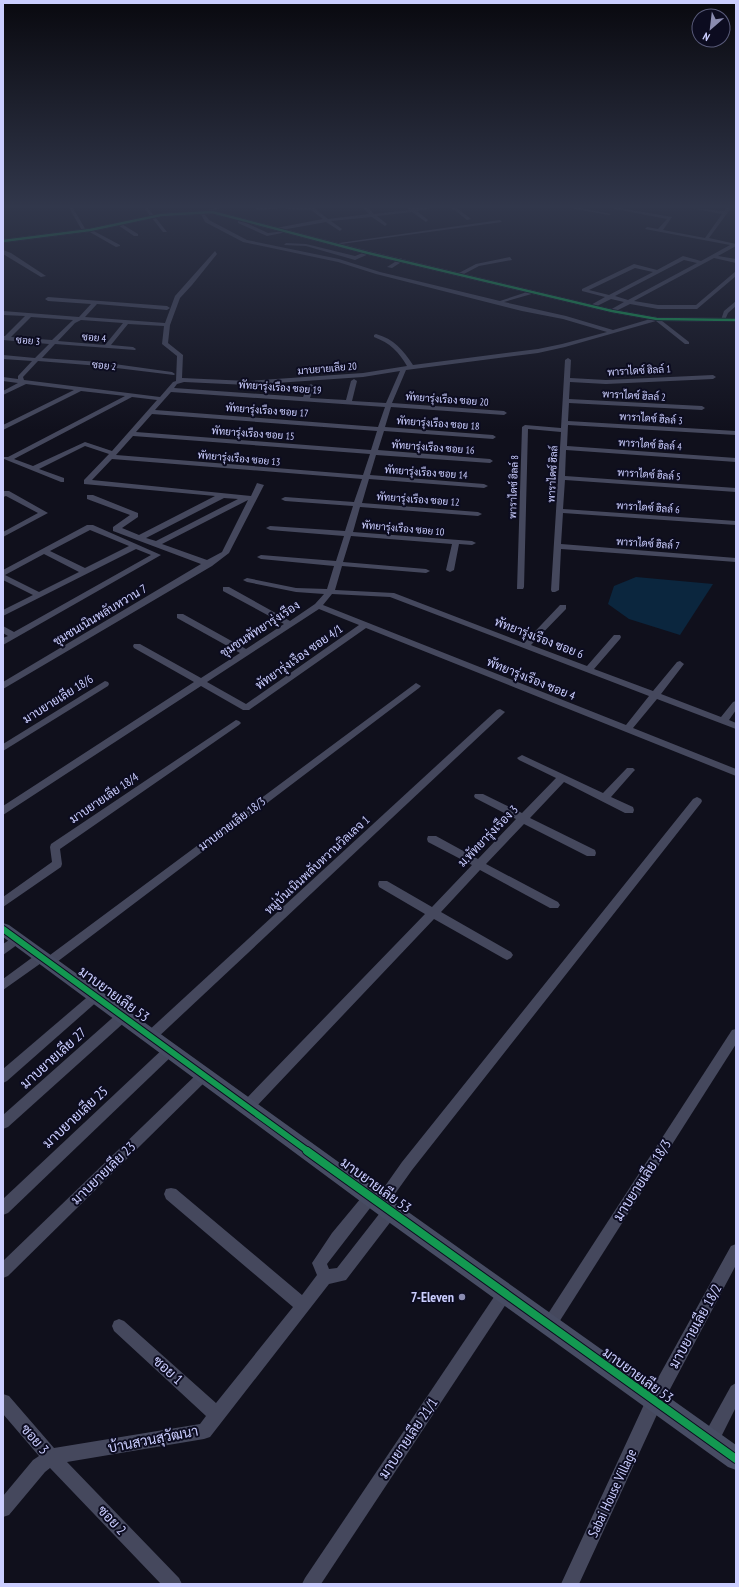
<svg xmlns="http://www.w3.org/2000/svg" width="739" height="1587" font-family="'PT Sans Narrow',Sarabun,sans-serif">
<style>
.water{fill:#0b263e}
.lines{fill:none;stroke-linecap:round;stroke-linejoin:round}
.street{fill:#45485d;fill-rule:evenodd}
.secondary{fill:#474c63;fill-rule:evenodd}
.cycleway-far2-casing{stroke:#0c0c20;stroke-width:4}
.cycleway-far1-casing{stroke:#0c0c20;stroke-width:8}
.cycleway-casing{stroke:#0c0c20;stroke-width:10}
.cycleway-far2{stroke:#139951;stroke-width:2.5}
.cycleway-far1{stroke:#139951;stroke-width:6}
.cycleway{stroke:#139951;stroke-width:8}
.poi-dot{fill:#8a8cb0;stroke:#0c0c20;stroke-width:1.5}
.labels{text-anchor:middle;stroke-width:4;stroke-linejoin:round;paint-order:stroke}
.far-street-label{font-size:10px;fill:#cbceff;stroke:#0c0c20}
.street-label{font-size:12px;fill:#cbceff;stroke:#0c0c20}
.near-street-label{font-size:14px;fill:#cbceff;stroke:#0c0c20}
.near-poi-label{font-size:14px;font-weight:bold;fill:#cbceff;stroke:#0c0c20;text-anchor:end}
</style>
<rect width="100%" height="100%" fill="#10101c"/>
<!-- water -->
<polygon class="water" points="636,577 713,584 680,635 629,619 608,604 614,586"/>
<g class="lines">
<!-- street -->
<g class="street">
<polygon points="69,208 73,208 87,232 83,232"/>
<polygon points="144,208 148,208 167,232 163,232"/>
<polygon points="214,208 222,208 210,211 208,210"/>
<polygon points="257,208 283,208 258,210 256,209"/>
<polygon points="285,208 314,208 328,219 369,214 363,208 368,208 374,214 409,210 408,208 432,208 417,211 428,220 426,222 412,212 377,216 387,224 385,226 372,217 331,221 342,229 340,231 326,222 287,229 274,230 276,228 323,219 311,210 287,209"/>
<polygon points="452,208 457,208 471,219 467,220"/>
<polygon points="570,208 580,208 611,214 609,215"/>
<path d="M610 208H620L672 217 663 230 705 238 722 214 691 208 724 211 727 208H731L709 238 736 244V246L718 256 736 259V263L714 258 634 301 658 305H696L736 271V276L697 309H658L630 304 612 313 610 312V310L624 302 611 299 593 308H589V306L605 297 582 291V289L634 264 657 270 683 256 701 261 730 245 645 229 647 227 658 229 667 219ZM684 260 697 263 628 300 615 296ZM635 268 653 272 609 295 589 290Z"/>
<path d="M202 211 209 220 247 240 339 259 380 272 500 301 533 290 536 292 535 293 504 302 566 316 613 330 657 317 689 342V344H685L656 321 565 347 538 353 406 370 392 403 504 411 507 413 504 415 391 407 385 427 493 435 496 437 493 439 384 431 378 450 490 459 493 461 490 463 376 455 370 475 484 484 488 486 484 488 369 479 362 503 478 512 482 514 478 516 360 507 353 532 472 541 476 543 472 545 459 544 454 570 450 572 446 570 452 544 351 536 343 562 426 569 430 571 426 573 342 566 335 590 394 593 524 643 560 605H566V609L531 645 587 666 614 635H620L621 637 620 639 594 669 653 691 677 662 680 661 684 664 661 694 721 717 733 702 736 701V710L729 720 736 723V729L657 699 633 728 736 769V776L366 628 249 710H243L201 686 3 815V806L194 682 134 648 133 646 134 644H140L201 678 240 653 177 618V614H183L246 649 284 624 223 591V587H229L290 621 315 604 324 594 296 592 247 582 243 580 247 578 296 588 327 589 334 566 261 559 257 557 261 555 336 561 344 536 270 530 266 528 270 526 345 531 353 506 285 501 281 499 285 497 354 502 362 479 112 459 92 480 251 496 257 483 264 485 229 553 212 566 3 689V682L201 564 113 531V527L130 515 87 499V495H93L138 513V517L122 528 139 535 215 496 84 484V480L109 454 85 446 39 469 64 478V482H61L4 459V457H8L125 396 81 391 3 430V425L74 390 26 384 3 395V391L18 383 3 381V377L18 379V376L32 361 3 359V355L35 358 49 344 3 340V336H5L25 316 3 315V311L79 317 91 304 48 301 45 299 48 297 167 306 170 308 167 310 97 304 85 317 165 323 175 296 215 251 217 254 192 285 180 298 170 325 168 343 183 355 182 378 248 381 363 373 407 366C399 352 390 343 374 337V335L376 334C394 339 403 350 413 365L538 349 562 344 607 332 563 319 522 311 376 274 338 262 243 242 205 222 200 212ZM31 317 73 320 52 340 11 337ZM81 320 123 323 105 345 58 341 75 323ZM128 324 164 326 162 344 177 356 176 381 173 382 160 397 24 380 23 377 38 361 100 366 174 375 175 374 172 372 100 362 42 358 55 344 135 350 136 349 133 347 111 345ZM400 371 386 403 352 401 357 381 354 379 351 381 346 400 310 398 314 386 311 384 308 386 303 397 174 388 177 384 184 382 248 385 363 377ZM171 392 385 407 378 427 155 410ZM132 397 157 400 112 451 85 442 33 466 14 459ZM152 414 377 431 371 450 136 432ZM133 436 370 454 363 475 116 455ZM224 498 238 499 156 541 146 538ZM248 500 222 552 207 560 162 544ZM332 594 390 597 649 696 626 725 323 605ZM319 609 359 625 246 704 207 682Z"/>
<polygon points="500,220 502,222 334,245 332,244"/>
<polygon points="238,221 242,221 268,233 285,231 287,232 267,236 238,223"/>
<polygon points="120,223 138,234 138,236 134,236 118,225"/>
<polygon points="90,229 120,245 120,246 116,247 88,231"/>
<polygon points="286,243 306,244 355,256 368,251 371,253 355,260 306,246 284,245"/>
<polygon points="3,250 11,253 46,276 41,277 3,254"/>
<polygon points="510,257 512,260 479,266 462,275 457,274 476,264"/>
<polygon points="401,258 403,261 392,268 387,267"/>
<polygon points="736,301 736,306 728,313 725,320 721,320 724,311"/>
<polygon points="568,358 571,360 570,378 606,380 713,375 716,377 713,379 606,384 570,382 569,399 702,406 705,408 702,410 569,403 568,421 736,431 736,435 568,425 567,446 736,458 736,462 566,450 565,476 736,488 736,492 565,480 563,509 736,521 736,525 563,513 561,544 736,558 736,562 561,549 559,590 555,592 552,592 551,590 561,432 528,429 524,587 523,589 517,589 522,427 525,425 561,428 565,360"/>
<polygon points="3,491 9,491 48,513 3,537 3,532 38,513 6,496 3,497"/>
<path d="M87 525H93L161 555 3 645V638L8 636 3 633V626L14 632 151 555 136 549 3 616V610L33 595 3 580V570ZM90 530 129 546 85 568 50 551ZM44 554 79 572 39 592 5 575Z"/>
<polygon points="105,681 108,682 109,684 108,686 3,751 3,744"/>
<polygon points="416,683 421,686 419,688 53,965 49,967 45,965 44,961 3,990 3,979 37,954 41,952 45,954 46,958"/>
<polygon points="500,709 505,712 503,714 155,1040 151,1041 147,1040 145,1036 147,1032 497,710"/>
<polygon points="236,720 239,721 241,723 239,725 60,849 62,864 61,867 3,907 3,897 52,862 50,847 51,844"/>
<polygon points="522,755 603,793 627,768 633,768 635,770 633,772 611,797 633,807 634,810 633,813 625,813 564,782 530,818 595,850 596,853 595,856 587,856 524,824 486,864 558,902 560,905 558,908 550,908 480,870 441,912 511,952 513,955 511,958 507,960 503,958 434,919 252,1111 247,1113 242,1111 241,1107 242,1103 425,914 379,887 378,884 379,881 387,881 432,907 472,865 428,842 427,839 428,836 436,836 478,859 516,819 475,798 474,796 475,794 483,794 522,813 556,778 519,760 517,758"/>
<path d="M697 797 701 799 702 801 701 803 412 1170 387 1205 390 1204 395 1206 397 1211 395 1216 346 1280 329 1284 210 1437 204 1439 67 1462 179 1578 182 1584H161L50 1468 45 1472 9 1515 3 1517V1496L33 1460 39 1456 3 1414V1394L9 1396 54 1448 200 1424 206 1416 114 1331 112 1326 114 1321 119 1319 124 1321 216 1403 293 1307 166 1199 164 1194 166 1189 171 1188 176 1189 302 1295 317 1275 312 1263 332 1233 366 1192 371 1190 376 1192 378 1196 402 1162 693 799ZM374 1203 376 1208 383 1209 337 1268 329 1269 327 1264Z"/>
<polygon points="17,935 21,936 23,939 21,942 3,955 3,944"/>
<polygon points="96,991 100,993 102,996 100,999 7,1081 3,1083 3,1069 92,993"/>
<polygon points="123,1011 127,1012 129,1016 127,1020 8,1127 3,1129 3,1115 119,1012"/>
<polygon points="736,1029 736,1044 554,1330 549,1332 544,1330 542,1325 544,1320 732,1030"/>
<polygon points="170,1045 174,1046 176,1050 174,1054 8,1213 3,1215 3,1199 166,1046"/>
<polygon points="204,1070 208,1071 210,1075 208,1079 8,1276 3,1278 3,1261 200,1071"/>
<polygon points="736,1244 736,1265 660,1408 579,1584 561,1584 648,1396 731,1246"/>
<polygon points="505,1286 510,1288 512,1293 510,1298 321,1584 302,1584 305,1578 500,1288"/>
<polygon points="736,1383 736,1407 716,1447 710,1449 704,1447 702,1441 704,1435 731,1386"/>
</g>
<!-- secondary -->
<g class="secondary">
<polygon points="212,210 369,251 612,309 657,317 736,318 736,322 657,321 612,313 368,255 212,214 161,217 90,232 3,243 3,239 90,228 161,213"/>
<polygon points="3,923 9,925 397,1204 736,1445 736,1470 728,1467 383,1218 3,937"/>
</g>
<!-- cycleway-far2 casing -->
<g class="cycleway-far2-casing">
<polyline id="cycleway-far2" points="3,241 90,230 161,215 212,212 368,253 612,311 657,319 736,320"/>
</g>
<!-- cycleway-far1 casing -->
<g class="cycleway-far1-casing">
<polyline id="cycleway-far1" points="3,929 309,1152"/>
</g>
<!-- cycleway casing -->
<g class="cycleway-casing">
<polyline id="cycleway" points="307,1151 736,1459"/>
</g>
<!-- cycleway-far2 -->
<use href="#cycleway-far2" class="cycleway-far2"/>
<!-- cycleway-far1 -->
<use href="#cycleway-far1" class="cycleway-far1"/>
<!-- cycleway -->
<use href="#cycleway" class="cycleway"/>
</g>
<!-- sky -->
<linearGradient id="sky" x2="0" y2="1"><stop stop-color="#09090f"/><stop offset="0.48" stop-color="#31374b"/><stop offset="1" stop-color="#31374b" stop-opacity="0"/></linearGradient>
<rect width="739" height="430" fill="url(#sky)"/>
<!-- markers -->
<circle class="poi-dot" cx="462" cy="1297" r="4"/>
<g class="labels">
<!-- far-street labels -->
<g class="far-street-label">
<text transform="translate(94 337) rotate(5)" y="4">ซอย 4</text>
<text transform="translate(28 340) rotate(5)" y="4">ซอย 3</text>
<text transform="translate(104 365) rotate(6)" y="4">ซอย 2</text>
<text transform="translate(327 368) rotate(-5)" y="4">มาบยายเลีย 20</text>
<text transform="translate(639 370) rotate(-3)" y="4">พาราไดซ์ ฮิลล์ 1</text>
<text transform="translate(280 387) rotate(4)" y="4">พัทยารุ่งเรือง ซอย 19</text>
<text transform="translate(634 395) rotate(3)" y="4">พาราไดซ์ ฮิลล์ 2</text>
<text transform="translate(447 399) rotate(4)" y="4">พัทยารุ่งเรือง ซอย 20</text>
<text transform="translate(267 410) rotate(4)" y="4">พัทยารุ่งเรือง ซอย 17</text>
<text transform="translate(651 418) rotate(4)" y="4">พาราไดซ์ ฮิลล์ 3</text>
<text transform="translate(438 423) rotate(4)" y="4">พัทยารุ่งเรือง ซอย 18</text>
<text transform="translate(253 433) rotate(4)" y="4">พัทยารุ่งเรือง ซอย 15</text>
<text transform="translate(650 444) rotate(4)" y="4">พาราไดซ์ ฮิลล์ 4</text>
<text transform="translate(433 447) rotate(4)" y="4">พัทยารุ่งเรือง ซอย 16</text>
<text transform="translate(239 458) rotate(5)" y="4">พัทยารุ่งเรือง ซอย 13</text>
<text transform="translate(426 472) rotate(4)" y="4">พัทยารุ่งเรือง ซอย 14</text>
<text transform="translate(552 474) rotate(-87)" y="4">พาราไดซ์ ฮิลล์</text>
<text transform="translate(649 474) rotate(4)" y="4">พาราไดซ์ ฮิลล์ 5</text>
<text transform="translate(513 487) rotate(-88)" y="4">พาราไดซ์ ฮิลล์ 8</text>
<text transform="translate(418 499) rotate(4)" y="4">พัทยารุ่งเรือง ซอย 12</text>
<text transform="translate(648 507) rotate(4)" y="4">พาราไดซ์ ฮิลล์ 6</text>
<text transform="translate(403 528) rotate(5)" y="4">พัทยารุ่งเรือง ซอย 10</text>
<text transform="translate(648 543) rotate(4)" y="4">พาราไดซ์ ฮิลล์ 7</text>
</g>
<!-- street labels -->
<g class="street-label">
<text transform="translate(100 615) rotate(-31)" y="4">ชุมชนเนินพลับหวาน 7</text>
<text transform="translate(260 629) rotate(-33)" y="4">ชุมชนพัทยารุ่งเรือง</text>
<text transform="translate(539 638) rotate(21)" y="4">พัทยารุ่งเรือง ซอย 6</text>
<text transform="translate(299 657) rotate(-35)" y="4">พัทยารุ่งเรือง ซอย 4/1</text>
<text transform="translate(531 679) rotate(22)" y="4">พัทยารุ่งเรือง ซอย 4</text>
<text transform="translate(58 699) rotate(-32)" y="4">มาบยายเลีย 18/6</text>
<text transform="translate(104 798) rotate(-34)" y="4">มาบยายเลีย 18/4</text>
<text transform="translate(232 824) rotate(-37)" y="4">มาบยายเลีย 18/3</text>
<text transform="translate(488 836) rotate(-46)" y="4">ม.พัทยารุ่งเรือง 3</text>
<text transform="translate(317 865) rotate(-43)" y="4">หมู่บ้นเนินพลับหวานวิลเลจ 1</text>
</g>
<!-- near-street labels -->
<g class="near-street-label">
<text transform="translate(114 994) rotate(36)" y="5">มาบยายเลีย 53</text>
<text transform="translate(53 1058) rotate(-42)" y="5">มาบยายเลีย 27</text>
<text transform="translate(75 1117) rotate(-43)" y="5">มาบยายเลีย 25</text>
<text transform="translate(103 1173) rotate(-44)" y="5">มาบยายเลีย 23</text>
<text transform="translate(642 1180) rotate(-57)" y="5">มาบยายเลีย 18/3</text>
<text transform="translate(376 1185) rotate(36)" y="5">มาบยายเลีย 53</text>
<text transform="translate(695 1326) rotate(-61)" y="5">มาบยายเลีย 18/2</text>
<text transform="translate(168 1370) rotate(42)" y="5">ซอย 1</text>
<text transform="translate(638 1375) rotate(36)" y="5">มาบยายเลีย 53</text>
<text transform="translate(408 1438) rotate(-56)" y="5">มาบยายเลีย 21/1</text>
<text transform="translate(35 1439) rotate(49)" y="5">ซอย 3</text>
<text transform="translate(153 1439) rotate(-11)" y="5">บ้านสวนสุวัฒนา</text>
<text transform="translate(612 1493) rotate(-65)" y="5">Sabai House Village</text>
<text transform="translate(112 1520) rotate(47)" y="5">ซอย 2</text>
</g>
<!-- near-poi labels -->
<g class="near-poi-label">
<text x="454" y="1302">7-Eleven</text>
</g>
</g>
<!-- border -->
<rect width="739" height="1587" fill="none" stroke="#cbceff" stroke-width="8"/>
<!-- north arrow -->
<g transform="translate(711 28) rotate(208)"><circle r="19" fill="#0c0c20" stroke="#585a79"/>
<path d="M0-3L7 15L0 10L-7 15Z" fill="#8a8cb0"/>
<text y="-6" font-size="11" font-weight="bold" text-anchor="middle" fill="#cbceff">N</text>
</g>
</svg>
